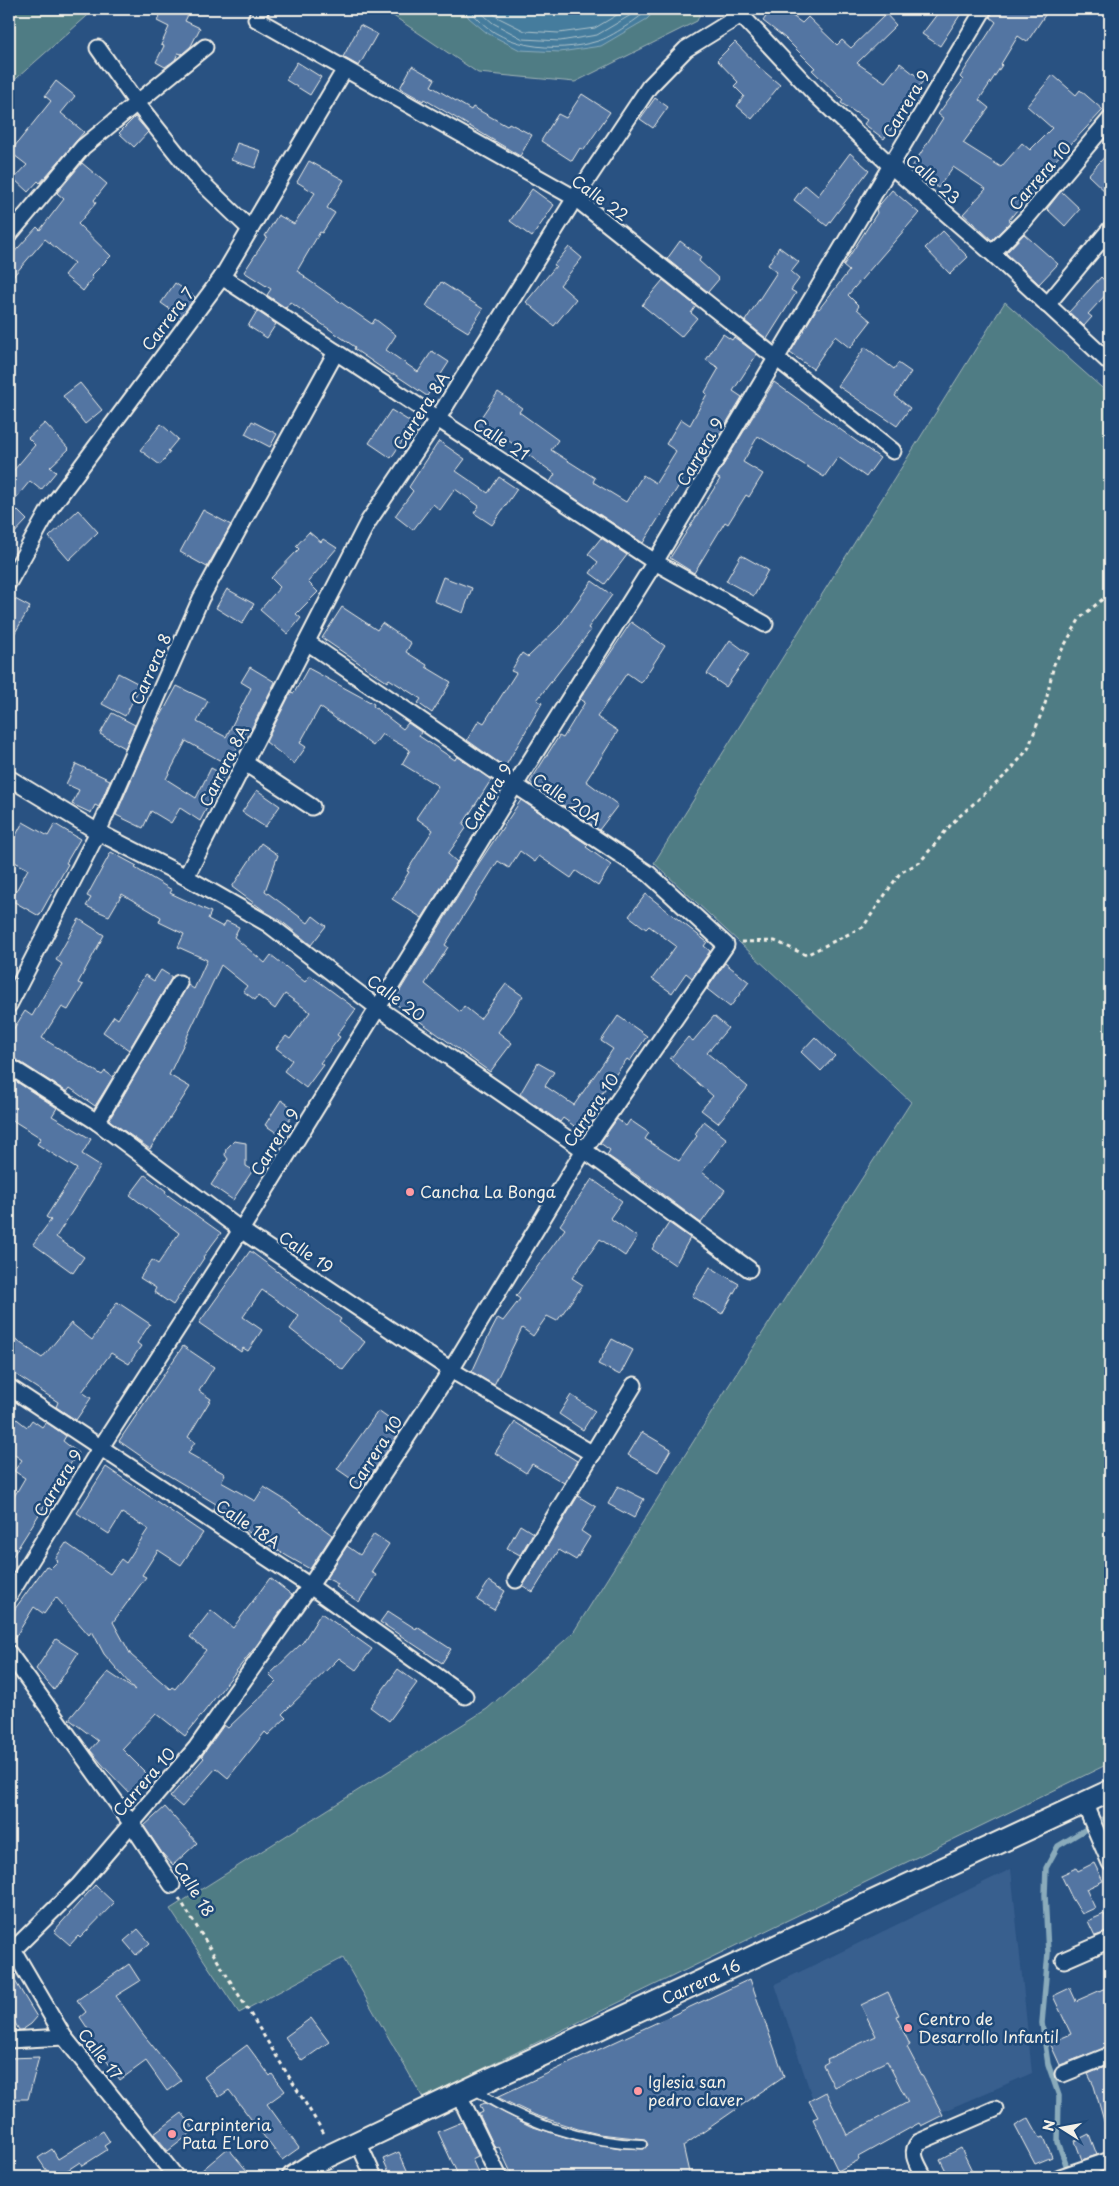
<svg xmlns="http://www.w3.org/2000/svg" width="1119" height="2186" font-family="'Playpen Sans',sans-serif">
<style>
.built{fill:#395f8e}
.green{fill:#507c84;stroke:#a2b6b6}
.water{fill:#447c9d;stroke:#8aabbb}
.lines{fill:none;stroke-linecap:round;stroke-linejoin:round}
.shore{stroke:#aec2ca;stroke-width:1}
.stream{stroke:#8aabbb;stroke-width:5.5}
.building{fill:#5274a2;stroke:#f4f1e8}
.service-casing{stroke:#f4f1e8;stroke-width:11}
.minor-casing{stroke:#f4f1e8;stroke-width:19}
.secondary-casing{stroke:#f4f1e8;stroke-width:25}
.path{stroke:#f4f1e8;stroke-width:3;stroke-dasharray:4 4;stroke-linecap:butt}
.service{stroke:#1f4a7a;stroke-width:8}
.minor{stroke:#1f4a7a;stroke-width:15}
.secondary{stroke:#1f4a7a;stroke-width:21}
.poi-dot{fill:#ff9aa2;stroke:#1f4a7a;stroke-width:2}
.labels{text-anchor:middle;stroke-width:5;stroke-linejoin:round;paint-order:stroke}
.street-label{font-size:16px;fill:#f4f1e8;stroke:#1f4a7a}
.poi-label{font-size:16px;fill:#f4f1e8;stroke:#1f4a7a;text-anchor:start}
</style>
<rect width="100%" height="100%" fill="#295282"/>
<filter id="ink" filterUnits="userSpaceOnUse"><feTurbulence type="fractalNoise" baseFrequency=".02" numOctaves="2"/><feDisplacementMap in="SourceGraphic" scale="10" xChannelSelector="R" yChannelSelector="G"/><feConvolveMatrix kernelMatrix="1 2 1 2 8 2 1 2 1" color-interpolation-filters="sRGB"/></filter>
<g filter="url(#ink)">
<!-- built -->
<polygon class="built" points="1011,1869 1032,2073 832,2159 775,1984"/>
<!-- green -->
<g class="green">
<polygon points="9,9 95,9 9,85"/>
<polygon points="383,9 464,9 469,18 647,19 656,9 702,9 697,21 575,82 478,73"/>
<polygon points="1005,302 1110,395 1110,1763 423,2098 343,1958 239,2013 170,1909 487,1709 573,1633 722,1396 911,1102 654,863"/>
</g>
<!-- water -->
<polygon class="water" points="464,9 656,9 647,19 601,46 560,52 520,50 487,33 469,18"/>
<g class="lines">
<!-- shore -->
<g class="shore">
<path d="M470 9C496 49 556 54 598 41 610 38 641 17 649 9"/>
<polyline points="477,9 493,23 523,39 560,41 597,35 641,9"/>
<polyline points="488,9 497,17 525,31 559,33 595,28 627,9"/>
</g>
<!-- stream -->
<g class="stream">
<polyline points="1104,1819 1110,1816"/>
<polyline points="1069,2173 1058,2142 1059,2096 1048,2064 1042,2023 1048,1953 1045,1895 1046,1868 1058,1846 1086,1829"/>
</g>
</g>
<!-- building -->
<g class="building">
<polygon points="163,9 191,9 185,21 200,28 191,46 182,54 178,53 175,60 165,67 156,62 164,46 161,45 169,27 157,21"/>
<polygon points="771,9 783,9 802,23 808,17 837,45 842,40 851,48 886,14 896,25 857,63 885,82 900,63 923,81 902,109 904,111 884,139 864,124 867,120 841,103 843,100 812,70 815,68 785,38 763,21"/>
<polygon points="941,9 964,9 940,46 922,34"/>
<polygon points="993,9 1049,9 1027,42 1018,36 1001,64 1002,65 979,100 989,108 963,143 1001,167 1022,143 1030,150 1052,128 1027,106 1053,75 1076,95 1080,90 1103,110 1050,166 1052,168 1045,177 1047,179 1033,196 1030,194 1009,220 1011,221 992,240 963,214 986,189 953,167 938,188 912,167 943,118 938,114 963,80 960,77 996,22 990,17"/>
<polygon points="360,25 377,34 359,66 343,57"/>
<polygon points="735,42 760,68 780,85 752,119 737,106 744,96 734,86 738,82 717,60"/>
<polygon points="297,62 321,77 310,95 286,80"/>
<polygon points="412,66 435,79 431,86 471,110 473,107 507,126 509,123 532,135 520,156 424,99 423,101 400,88"/>
<polygon points="56,81 75,96 61,113 84,132 40,183 38,181 28,192 14,179 27,165 10,152 51,101 45,96"/>
<polygon points="582,94 610,112 584,150 580,148 572,161 541,141 558,114 566,118"/>
<polygon points="655,98 668,107 653,128 640,119"/>
<polygon points="135,117 148,132 134,147 119,133"/>
<polygon points="237,143 261,151 255,168 231,160"/>
<polygon points="1110,151 1110,196 1088,175"/>
<polygon points="850,153 869,170 827,226 794,200 805,185 818,196"/>
<polygon points="309,161 344,180 327,208 335,213 322,233 320,232 297,271 305,276 304,277 372,324 375,319 396,335 386,350 418,372 432,351 449,362 427,396 394,374 392,375 354,349 355,347 290,302 286,308 267,295 271,289 244,272 267,237 265,236 278,215 294,224 315,193 297,182"/>
<polygon points="82,163 107,184 94,200 96,203 78,224 111,256 91,276 93,278 83,291 64,275 74,263 45,239 9,281 9,258 37,227 40,230 64,199 57,193"/>
<polygon points="532,189 554,205 532,237 510,221"/>
<polygon points="892,190 919,213 848,295 859,306 857,309 871,321 850,348 835,336 813,369 790,353 817,308 819,309 849,271 843,266 877,213 876,209"/>
<polygon points="1061,191 1080,209 1065,226 1047,209"/>
<polygon points="943,231 968,257 950,274 925,248"/>
<polygon points="1024,234 1058,264 1039,284 1006,253"/>
<polygon points="680,241 701,257 699,261 719,279 708,292 667,259"/>
<polygon points="569,247 582,258 560,285 576,299 554,326 526,302 556,266 554,265"/>
<polygon points="779,247 799,262 791,272 799,279 791,290 796,293 767,339 745,321 777,272 768,265"/>
<polygon points="1101,277 1110,286 1110,290 1088,314 1092,317 1084,326 1069,312"/>
<polygon points="663,280 696,306 691,313 697,318 681,337 642,305"/>
<polygon points="441,282 483,309 468,332 426,306"/>
<polygon points="175,283 195,297 181,317 161,303"/>
<polygon points="257,311 276,324 267,338 248,326"/>
<polygon points="723,334 732,340 734,337 757,354 733,391 742,397 700,467 693,463 643,543 550,482 555,474 502,436 499,442 475,426 498,392 522,408 519,412 558,440 551,450 595,478 593,482 626,502 643,475 656,483 676,451 666,444 681,419 690,425 707,394 705,392 719,368 706,360"/>
<polygon points="865,347 894,369 898,363 911,372 895,396 910,408 897,426 838,386"/>
<polygon points="774,382 880,458 866,477 838,457 824,477 758,436 743,462 763,474 749,497 746,495 728,524 725,522 694,573 670,558 720,479 716,477"/>
<polygon points="80,383 102,410 85,424 63,396"/>
<polygon points="391,410 414,424 391,458 369,443"/>
<polygon points="252,421 277,434 270,447 245,434"/>
<polygon points="45,423 69,449 50,467 56,472 41,490 30,481 11,504 27,520 9,539 9,476 35,445 28,438"/>
<polygon points="161,424 178,439 168,451 170,452 160,465 140,450"/>
<polygon points="439,441 465,459 456,471 488,493 499,477 517,489 492,525 474,513 479,506 455,489 440,510 433,504 413,530 395,516 413,491 409,487"/>
<polygon points="78,510 98,532 69,560 49,537"/>
<polygon points="203,510 231,525 207,567 180,552"/>
<polygon points="309,532 321,542 323,539 337,548 308,582 318,592 296,614 301,618 288,634 260,610 280,587 271,578 299,549 296,546"/>
<polygon points="601,538 627,555 605,584 590,573 598,562 588,554"/>
<polygon points="741,555 768,570 754,596 726,581"/>
<polygon points="443,577 472,588 463,613 434,601"/>
<polygon points="592,581 612,595 588,628 591,630 537,700 542,703 505,767 467,740 479,720 484,723 516,673 511,671 522,653 528,657 559,627"/>
<polygon points="227,589 254,604 242,624 216,608"/>
<polygon points="15,599 30,607 9,643 9,610"/>
<polygon points="342,607 377,630 382,623 411,643 406,652 427,665 426,667 451,682 432,713 418,703 421,699 389,679 387,682 322,638"/>
<polygon points="631,622 665,646 641,683 627,673 597,717 618,731 586,781 618,805 599,830 530,782 559,736 563,738 585,702 580,699"/>
<polygon points="730,640 749,654 726,687 707,674"/>
<polygon points="250,667 275,682 250,731 247,729 228,765 186,741 166,779 196,798 211,768 224,775 200,821 180,808 171,823 151,811 143,828 116,815 151,734 177,686 208,701 197,722 226,737 251,688 241,682"/>
<polygon points="308,668 374,704 373,706 403,729 408,723 421,732 419,736 455,760 457,756 491,780 463,824 467,827 448,854 457,862 422,918 392,899 409,872 407,871 433,830 416,818 438,786 402,764 410,750 382,734 373,746 320,707 300,743 306,747 294,764 266,742 291,692 294,693"/>
<polygon points="118,673 141,685 125,716 102,704"/>
<polygon points="112,713 135,725 125,748 100,734"/>
<polygon points="76,764 110,780 99,807 95,805 91,813 72,804 79,790 66,784"/>
<polygon points="257,790 280,806 265,827 242,812"/>
<polygon points="521,800 588,845 586,847 611,865 598,886 576,871 571,878 539,856 535,862 520,851 509,868 498,861 445,945 448,947 425,984 460,1012 464,1006 480,1019 506,984 523,996 498,1032 512,1043 490,1072 393,1002 473,872"/>
<polygon points="23,822 48,836 55,824 80,839 66,863 68,864 39,916 11,900 28,869 9,859 9,836 14,839"/>
<polygon points="261,843 278,855 265,891 308,923 313,916 326,926 311,945 280,920 266,912 232,887"/>
<polygon points="111,852 137,866 135,868 172,890 170,893 211,912 208,919 223,927 226,921 239,927 234,937 265,963 271,955 305,982 310,975 356,1009 337,1035 340,1037 320,1063 323,1065 306,1088 284,1071 292,1060 276,1048 286,1036 290,1039 310,1012 285,994 275,1009 258,996 255,1000 243,991 247,986 221,965 169,1075 190,1087 150,1149 109,1120 188,985 194,989 207,960 178,947 184,934 159,922 161,917 122,894 109,916 86,906 91,898 87,896"/>
<polygon points="646,894 707,942 704,946 710,951 692,978 686,973 672,993 652,979 676,946 649,926 646,929 629,916"/>
<polygon points="79,919 104,935 78,983 83,985 68,1010 62,1007 42,1038 102,1075 105,1071 113,1077 95,1106 70,1088 67,1092 14,1058 9,1057 9,1036 25,1011 32,1016 62,964 56,960"/>
<polygon points="725,963 749,982 730,1007 707,989"/>
<polygon points="161,970 172,977 129,1050 103,1032 114,1016 118,1019 145,975 154,981"/>
<polygon points="618,1016 647,1036 630,1061 627,1059 594,1104 601,1109 584,1133 563,1118 560,1122 520,1094 538,1063 554,1072 545,1086 574,1105 613,1049 601,1041"/>
<polygon points="714,1016 728,1028 707,1053 748,1087 718,1123 701,1110 713,1096 670,1059 688,1037 693,1041"/>
<polygon points="815,1037 835,1056 821,1071 801,1052"/>
<polygon points="9,1077 57,1108 52,1116 91,1139 82,1154 101,1166 56,1237 84,1257 73,1273 33,1244 51,1220 46,1217 77,1169 37,1144 41,1138 9,1118"/>
<polygon points="281,1100 296,1110 280,1135 265,1125"/>
<polygon points="617,1119 626,1126 630,1120 649,1133 645,1139 679,1161 697,1136 695,1134 704,1121 727,1139 702,1172 725,1190 701,1223 658,1191 658,1190 607,1155 610,1150 600,1143"/>
<polygon points="234,1141 246,1143 246,1166 253,1170 233,1200 211,1185 228,1159 225,1155 226,1149"/>
<polygon points="145,1175 166,1191 165,1193 221,1233 203,1257 204,1258 173,1305 154,1292 156,1288 140,1278 152,1260 158,1264 179,1233 130,1195"/>
<polygon points="592,1179 622,1201 610,1218 637,1237 625,1256 600,1239 572,1278 583,1285 557,1321 547,1316 533,1336 522,1328 494,1385 472,1372 488,1337 498,1318 503,1321 520,1299 516,1296 565,1229 560,1225"/>
<polygon points="669,1223 690,1238 675,1265 652,1249"/>
<polygon points="250,1251 341,1319 339,1322 365,1342 343,1370 290,1329 299,1316 262,1290 243,1317 262,1330 248,1351 243,1348 241,1352 199,1323"/>
<polygon points="710,1267 739,1284 722,1314 692,1296"/>
<polygon points="117,1302 150,1324 137,1343 141,1346 129,1364 111,1353 82,1392 91,1398 76,1420 56,1407 58,1402 9,1370 9,1335 42,1358 71,1323 92,1340"/>
<polygon points="612,1339 633,1350 620,1375 598,1364"/>
<polygon points="183,1346 214,1367 199,1391 211,1399 188,1437 195,1442 188,1453 225,1474 221,1482 255,1501 264,1487 285,1500 332,1535 310,1569 287,1556 213,1510 216,1504 168,1475 119,1441"/>
<polygon points="571,1395 595,1411 583,1430 559,1414"/>
<polygon points="378,1411 402,1428 363,1487 337,1469"/>
<polygon points="9,1413 27,1427 32,1420 42,1427 46,1422 66,1436 63,1441 78,1453 43,1503 45,1505 9,1562 9,1505 25,1478 14,1471 22,1460 9,1451"/>
<polygon points="515,1422 577,1461 564,1483 532,1464 526,1473 495,1453"/>
<polygon points="642,1432 671,1449 658,1472 628,1455"/>
<polygon points="106,1467 203,1533 181,1565 158,1550 142,1575 146,1577 113,1622 131,1655 170,1689 172,1687 175,1689 206,1650 190,1637 211,1610 233,1628 270,1578 292,1595 256,1646 185,1736 156,1713 122,1749 151,1778 132,1796 107,1770 90,1750 98,1741 69,1719 108,1672 135,1690 104,1654 92,1631 89,1635 56,1597 44,1614 34,1607 11,1644 9,1644 9,1617 46,1566 50,1569 58,1561 55,1559 66,1543 110,1574 121,1559 126,1563 148,1529 122,1513 109,1534 77,1513"/>
<polygon points="618,1486 644,1499 634,1518 608,1504"/>
<polygon points="578,1496 596,1507 581,1531 590,1537 576,1560 559,1550 533,1592 523,1586"/>
<polygon points="520,1525 533,1533 520,1555 507,1548"/>
<polygon points="374,1534 389,1544 371,1572 376,1575 359,1602 336,1587 338,1584 326,1578 347,1546 360,1555"/>
<polygon points="489,1581 505,1591 494,1610 477,1600"/>
<polygon points="388,1611 416,1629 417,1627 451,1649 442,1663 380,1622"/>
<polygon points="321,1613 372,1649 356,1670 339,1658 282,1714 286,1718 268,1735 265,1732 228,1778 216,1768 182,1807 170,1797 204,1758 202,1756 204,1753 224,1725 228,1728 276,1682 269,1675 303,1642"/>
<polygon points="56,1639 78,1653 54,1690 36,1669"/>
<polygon points="398,1669 417,1683 389,1721 370,1707"/>
<polygon points="165,1807 197,1843 173,1865 162,1853 144,1826"/>
<polygon points="1094,1863 1103,1881 1086,1889 1095,1908 1082,1914 1072,1898 1061,1875 1076,1868 1078,1871"/>
<polygon points="95,1885 114,1903 80,1938 78,1936 70,1945 54,1931"/>
<polygon points="1104,1914 1110,1931 1095,1936 1088,1921"/>
<polygon points="138,1929 150,1943 136,1955 124,1941"/>
<polygon points="129,1964 140,1981 116,1996 143,2034 181,2081 167,2091 146,2061 120,2080 90,2037 92,2035 80,2017 86,2012 77,2000"/>
<polygon points="9,1971 37,2017 31,2024 22,2030 19,2030 9,2012"/>
<polygon points="750,1979 784,2076 683,2146 690,2177 513,2177 499,2147 495,2148 479,2114 483,2112 480,2105 485,2103 530,2126 575,2140 620,2148 644,2149 648,2145 645,2139 599,2134 578,2129 535,2115 497,2097"/>
<polygon points="1110,1986 1110,2046 1060,2065 1050,2043 1071,2034 1053,1996 1070,1988 1076,2001"/>
<polygon points="888,1992 899,2015 896,2016 910,2045 907,2047 943,2115 921,2126 919,2123 858,2157 859,2160 838,2171 813,2119 818,2117 809,2101 826,2092 847,2135 908,2102 887,2061 834,2087 823,2065 828,2062 827,2059 876,2036 861,2005"/>
<polygon points="311,2018 329,2042 302,2061 285,2037"/>
<polygon points="247,2045 270,2076 272,2074 285,2091 267,2104 299,2148 282,2160 229,2090 219,2097 204,2077"/>
<polygon points="39,2057 28,2099 14,2099 13,2088 9,2089 9,2058"/>
<polygon points="1110,2065 1110,2127 1106,2128 1094,2086 1088,2074"/>
<polygon points="182,2113 195,2130 168,2151 154,2134"/>
<polygon points="1029,2118 1040,2138 1044,2137 1052,2157 1035,2164 1015,2126"/>
<polygon points="462,2122 478,2156 472,2159 480,2177 459,2177 438,2132"/>
<polygon points="103,2131 110,2142 104,2146 107,2150 82,2166 80,2162 57,2177 51,2177 38,2158 52,2149 58,2159"/>
<polygon points="1089,2134 1097,2155 1082,2160 1075,2141"/>
<polygon points="228,2148 252,2177 194,2177"/>
<polygon points="961,2148 975,2177 949,2177 940,2159"/>
<polygon points="399,2152 410,2177 391,2177 383,2159"/>
</g>
<g class="lines">
<!-- service casing -->
<g class="service-casing">
<path id="service" d="M474 2089C521 2122 585 2143 642 2144"/>
</g>
<!-- minor casing -->
<g class="minor-casing">
<g id="minor">
<polyline points="261,9 256,19 575,198 893,451"/>
<polyline points="741,15 815,94 890,165 992,253 1110,363"/>
<polyline points="98,48 136,102 194,175 250,229"/>
<polyline points="9,235 83,147 205,47"/>
<polyline points="992,253 1025,220 1110,119"/>
<polyline points="222,277 655,562 765,624"/>
<polyline points="1047,305 1110,229"/>
<polyline points="9,582 49,510 222,277 345,69"/>
<polyline points="245,763 312,807"/>
<polyline points="9,778 98,832 186,877 268,924 378,1008 584,1150 749,1269"/>
<polyline points="186,877 368,522 438,418 575,198 649,87 686,49 741,15 746,9"/>
<polyline points="9,1005 98,832 201,598 336,352"/>
<polyline points="9,1066 97,1122 241,1230 451,1370 593,1454"/>
<polyline points="97,1122 179,983"/>
<polyline points="9,1387 310,1586 465,1696"/>
<polyline points="516,1580 634,1385"/>
<polyline points="9,1596 101,1447 241,1230 515,785 655,562 984,9"/>
<polyline points="9,1653 131,1823 172,1885"/>
<polyline points="1084,1803 1110,1863"/>
<polyline points="9,1943 64,2037 176,2177"/>
<polyline points="13,1950 79,1885 196,1748 310,1586 451,1370 584,1150 726,945 649,874 515,785 307,642"/>
<polyline points="1064,1960 1110,1940"/>
<polyline points="9,2040 64,2037"/>
<polyline points="1063,2074 1110,2055"/>
<polyline points="459,2095 499,2177"/>
<polyline points="358,2142 374,2177"/>
<path d="M924 2177C919 2166 908 2153 919 2142L995 2109"/>
<polyline points="1060,2177 1110,2160"/>
</g>
</g>
<!-- secondary casing -->
<g class="secondary-casing">
<polyline id="secondary" points="293,2177 316,2162 484,2082 1110,1791"/>
</g>
<!-- path -->
<g class="path">
<polyline points="741,942 775,941 806,955 863,927 900,873 920,862 953,822 1009,772 1028,749 1046,701 1054,664 1080,618 1110,593"/>
<polyline points="179,1898 325,2135"/>
</g>
<!-- service -->
<use href="#service" class="service"/>
<!-- minor -->
<use href="#minor" class="minor"/>
<!-- secondary -->
<use href="#secondary" class="secondary"/>
</g>
</g>
<!-- markers -->
<g class="poi-dot">
<circle cx="410" cy="1192" r="5"/>
<circle cx="908" cy="2028" r="5"/>
<circle cx="638" cy="2091" r="5"/>
<circle cx="172" cy="2134" r="5"/>
</g>
<g class="labels">
<!-- street labels -->
<g class="street-label">
<text transform="translate(906 104) rotate(-59)" y="6">Carrera 9</text>
<text transform="translate(1040 176) rotate(-49)" y="6">Carrera 10</text>
<text transform="translate(933 179) rotate(41)" y="6">Calle 23</text>
<text transform="translate(600 198) rotate(36)" y="6">Calle 22</text>
<text transform="translate(168 319) rotate(-53)" y="6">Carrera 7</text>
<text transform="translate(421 411) rotate(-57)" y="6">Carrera 8A</text>
<text transform="translate(501 439) rotate(33)" y="6">Calle 21</text>
<text transform="translate(700 452) rotate(-60)" y="6">Carrera 9</text>
<text transform="translate(151 669) rotate(-66)" y="6">Carrera 8</text>
<text transform="translate(224 766) rotate(-63)" y="6">Carrera 8A</text>
<text transform="translate(488 797) rotate(-58)" y="6">Carrera 9</text>
<text transform="translate(567 799) rotate(34)" y="6">Calle 20A</text>
<text transform="translate(396 998) rotate(36)" y="6">Calle 20</text>
<text transform="translate(591 1110) rotate(-56)" y="6">Carrera 10</text>
<text transform="translate(275 1142) rotate(-58)" y="6">Carrera 9</text>
<text transform="translate(306 1252) rotate(34)" y="6">Calle 19</text>
<text transform="translate(375 1453) rotate(-57)" y="6">Carrera 10</text>
<text transform="translate(58 1483) rotate(-58)" y="6">Carrera 9</text>
<text transform="translate(248 1524) rotate(34)" y="6">Calle 18A</text>
<text transform="translate(144 1782) rotate(-49)" y="6">Carrera 10</text>
<text transform="translate(194 1889) rotate(58)" y="6">Calle 18</text>
<text transform="translate(701 1982) rotate(-25)" y="6">Carrera 16</text>
<text transform="translate(100 2054) rotate(52)" y="6">Calle 17</text>
</g>
<!-- poi labels -->
<g class="poi-label">
<text x="420" y="1198">Cancha La Bonga</text>
<text x="918" y="2025">Centro de<tspan x="918" dy="18">Desarrollo Infantil</tspan></text>
<text x="648" y="2088">Iglesia san<tspan x="648" dy="18">pedro claver</tspan></text>
<text x="182" y="2131">Carpinteria<tspan x="182" dy="18">Pata E'Loro</tspan></text>
</g>
</g>
<!-- margin -->
<rect width="1119" height="2186" fill="none" stroke="#1f4a7a" stroke-width="30"/>
<rect x="15" y="15" width="1089" height="2156" fill="none" stroke="#f4f1e8" stroke-width="2" filter="url(#ink)"/>
<!-- north arrow -->
<g transform="translate(1062 2128) rotate(281)" stroke="#1f4a7a" stroke-width="4" paint-order="stroke">
<path d="M0-4L9 19L0 12L-9 19Z" fill="#f4f1e8"/>
<text y="-8" font-size="14" font-weight="bold" text-anchor="middle" fill="#f4f1e8">N</text>
</g>
</svg>
